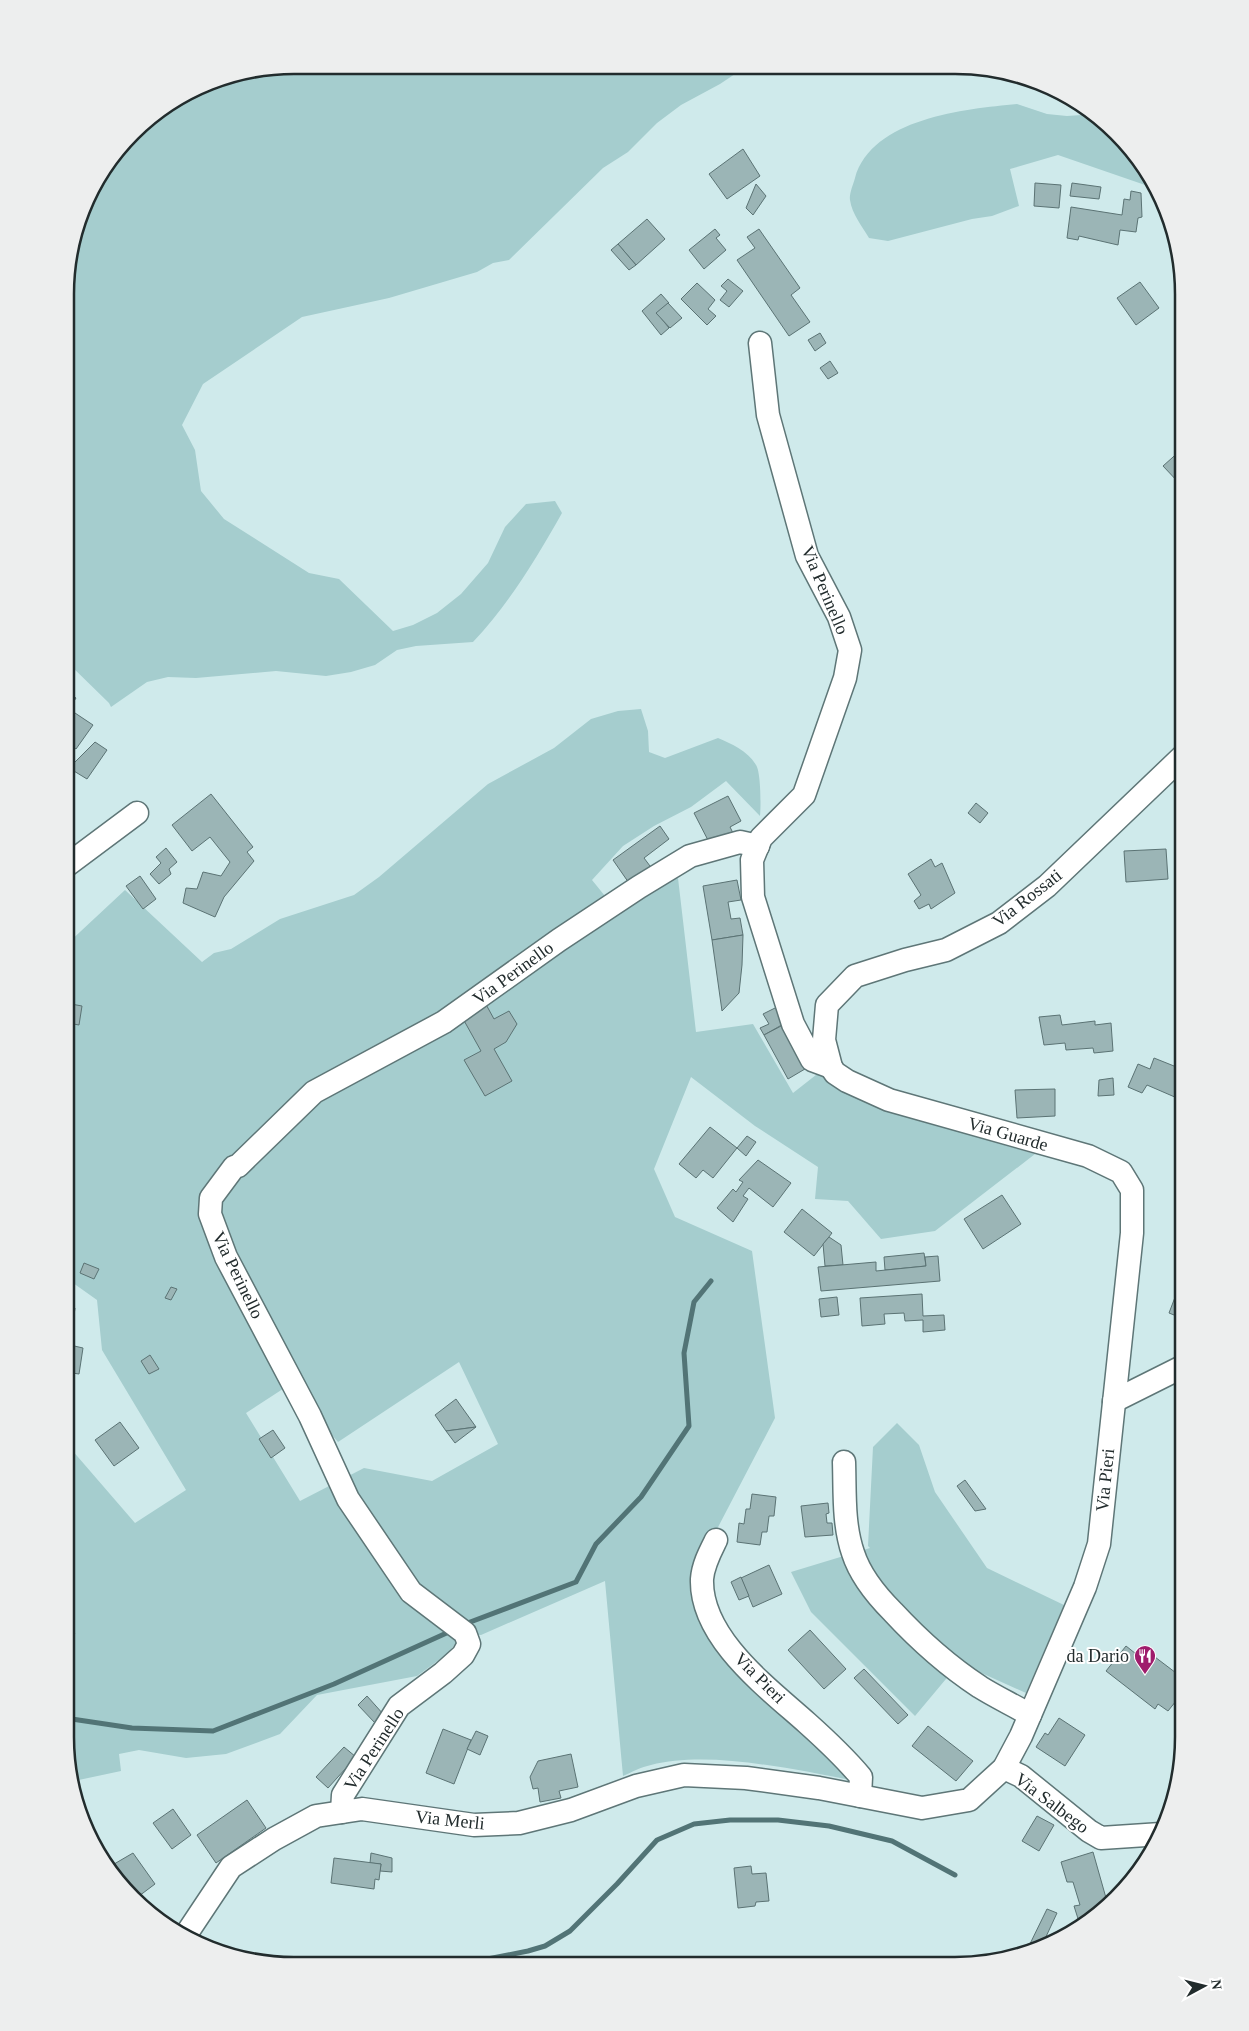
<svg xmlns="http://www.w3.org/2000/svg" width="1249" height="2031" font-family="'Times New Roman',serif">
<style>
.green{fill:#a5cdce;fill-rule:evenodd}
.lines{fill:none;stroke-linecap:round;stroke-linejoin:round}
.stream{stroke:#527476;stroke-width:5}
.building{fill:#9bb5b6;stroke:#5b7374}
.minor-casing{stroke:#5e7677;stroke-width:25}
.minor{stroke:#fff;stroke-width:22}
.labels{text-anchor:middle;stroke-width:4;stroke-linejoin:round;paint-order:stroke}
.street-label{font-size:18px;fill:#222c2d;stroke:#fff}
.poi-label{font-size:18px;fill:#222c2d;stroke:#fff;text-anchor:end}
.rim{fill:none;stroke:#222c2d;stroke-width:2.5}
</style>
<rect width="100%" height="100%" fill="#cfeaeb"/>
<!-- green -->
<g class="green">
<path d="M294 65 747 66 720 84 681 105 657 123 628 152 603 168 509 260 493 263 477 272 389 298 302 317 203 384 182 425 195 450 201 491 224 519 309 573 339 579 393 631 413 625 437 613 461 594 488 563 505 527 526 504 555 501 562 513C536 559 509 604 473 642L416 646 397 650 375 665 351 672 326 676 276 671 196 678 168 677 147 682 111 707 109 703 66 661 67 264 89 192 143 122 207 82Z"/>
<path d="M1017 104 1047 114 1067 116 1096 114 1137 155 1158 192 1148 186 1058 155 1010 169 1019 206 992 216 972 219 888 241 869 238C862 226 852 214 850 200 849 194 853 185 855 178 872 118 965 109 1017 104Z"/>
<path d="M641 709 648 731 649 752 665 758 718 738C732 744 748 751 756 765 761 772 761 807 760 816L726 781 691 807 654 826 623 846 592 880 609 901 678 878 696 1032 753 1024 793 1093 821 1071 840 1088 860 1100 906 1116 1035 1154 935 1231 881 1239 848 1201 815 1199 818 1167 755 1126 691 1077 654 1169 675 1217 752 1251 775 1418 704 1554 713 1627 856 1781C797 1770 710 1750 651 1765 641 1767 632 1772 623 1776L605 1581 481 1635 464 1633 447 1654 417 1676 317 1695 280 1734 226 1754 186 1758 139 1750 119 1754 121 1771 74 1781 65 1737V1442L135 1523 186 1490 102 1350 97 1300 66 1278V945L125 890 202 962 214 953 231 949 280 919 354 895 379 877 488 784 554 748 591 719 618 711ZM459 1362 498 1444 432 1481 364 1468 300 1501 246 1413 289 1385 338 1442Z"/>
<polygon points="897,1423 919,1445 935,1492 987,1568 1064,1605 1026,1693 966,1666 961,1661 915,1716 811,1612 791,1572 870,1548 868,1546 873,1447"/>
</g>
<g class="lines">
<!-- stream -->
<g class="stream">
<polyline points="465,1624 576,1582 596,1544 641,1497 689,1426 684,1353 694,1302 711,1281"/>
<polyline points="65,1718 132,1728 213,1731 334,1684 451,1631"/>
<polyline points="457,1965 528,1951 545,1946 570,1931 617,1884 657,1840 694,1824 730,1820 778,1820 829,1826 892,1841 955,1875"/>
</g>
</g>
<!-- building -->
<g class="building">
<polygon points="743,149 760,176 727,199 709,174"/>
<polygon points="1035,183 1061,185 1059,208 1034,206"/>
<polygon points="1072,183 1101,187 1099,199 1070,196"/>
<polygon points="756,184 766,196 753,215 746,208"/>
<polygon points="1131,191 1141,193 1142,217 1138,218 1136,232 1120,230 1118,245 1079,236 1078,240 1067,238 1071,207 1122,215 1124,199 1130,200"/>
<polygon points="647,219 665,239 636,265 618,244"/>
<polygon points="715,229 720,235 716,238 726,250 704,269 689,250"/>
<polygon points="759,229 800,288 791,295 810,322 789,336 737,260 755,248 747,237"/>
<polygon points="618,244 636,265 629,270 611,250"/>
<polygon points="728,279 743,291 729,307 720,300 727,291 721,286"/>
<polygon points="1140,282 1159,308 1136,325 1117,298"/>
<polygon points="697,283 715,300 708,309 716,316 707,325 681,299"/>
<polygon points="661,294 669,303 657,313 669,328 661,335 642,311"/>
<polygon points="668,303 682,318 670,328 656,313"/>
<polygon points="820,333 826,343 815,351 808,340"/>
<polygon points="830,361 838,373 828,379 820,368"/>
<polygon points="1182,449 1184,450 1184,494 1176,487 1180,484 1163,466"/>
<polygon points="66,691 76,698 69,709 93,725 76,749 66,742"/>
<polygon points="95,742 107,750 87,779 69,768"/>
<polygon points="211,794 253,847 247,852 254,861 224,897 215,917 183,903 186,888 197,889 203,872 221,876 230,862 210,837 192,851 172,825"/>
<polygon points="728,796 741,821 730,827 734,835 711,846 694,813"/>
<polygon points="976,803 988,813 980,823 968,813"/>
<polygon points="660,826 669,839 644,858 653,870 631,886 613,860"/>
<polygon points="166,848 177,862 169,869 171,874 159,884 150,874 161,863 156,857"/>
<polygon points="1166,849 1168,879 1126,882 1124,851"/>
<polygon points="931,859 935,867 942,863 955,893 931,909 929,904 919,909 914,901 921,895 908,874"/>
<polygon points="140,876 156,899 143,909 126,886"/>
<polygon points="737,880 741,900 728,902 731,919 740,918 743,935 712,940 703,886"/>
<polygon points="66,891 69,895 67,897 74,906 66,913"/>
<polygon points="743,935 742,965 739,993 722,1011 712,940"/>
<polygon points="483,999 494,1019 509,1011 517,1024 506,1042 494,1049 512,1081 485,1096 464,1060 481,1051 462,1017"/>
<polygon points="71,1004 82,1006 79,1025 68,1023"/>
<polygon points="779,1006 787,1022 764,1035 760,1028 769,1024 763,1014"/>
<polygon points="1060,1015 1062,1025 1095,1021 1095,1025 1111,1023 1113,1051 1094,1053 1093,1048 1066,1050 1065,1043 1044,1045 1039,1017"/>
<polygon points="783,1025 810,1066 788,1079 764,1035"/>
<polygon points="1154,1058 1184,1070 1184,1101 1147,1085 1142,1093 1128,1087 1138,1064 1150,1069"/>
<polygon points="1113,1078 1114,1095 1098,1096 1099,1080"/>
<polygon points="1055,1089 1055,1116 1017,1118 1015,1090"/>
<polygon points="710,1127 737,1148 713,1178 703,1170 696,1178 679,1164"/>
<polygon points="747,1136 756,1142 746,1156 737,1148"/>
<polygon points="758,1160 791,1183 773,1207 749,1188 743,1196 748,1199 733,1222 717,1208 733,1189 736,1192 743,1182 739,1180"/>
<polygon points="1002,1195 1021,1224 983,1249 964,1219"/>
<polygon points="802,1209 832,1233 814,1256 784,1232"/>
<polygon points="829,1237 841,1245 843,1265 825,1266 823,1244"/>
<polygon points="924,1253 926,1266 885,1270 884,1257"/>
<polygon points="938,1256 940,1281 821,1291 818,1267 876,1262 876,1271 926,1266 925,1257"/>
<polygon points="84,1263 99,1269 94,1279 80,1273"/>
<polygon points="1182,1279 1184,1279 1184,1319 1169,1313"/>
<polygon points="171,1287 177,1289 171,1300 165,1298"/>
<polygon points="922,1294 923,1316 944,1315 945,1330 923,1332 923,1320 905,1321 904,1313 884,1314 885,1324 862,1326 860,1298"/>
<polygon points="837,1297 839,1315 821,1317 819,1299"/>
<polygon points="66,1307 75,1308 70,1345 83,1348 79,1374 65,1372"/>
<polygon points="150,1355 159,1369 149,1374 141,1361"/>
<polygon points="456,1399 476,1427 446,1431 435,1415"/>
<polygon points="120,1422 139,1448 114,1466 95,1440"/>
<polygon points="476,1427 455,1443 446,1431"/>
<polygon points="273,1430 285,1448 271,1458 259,1439"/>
<polygon points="965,1480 986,1509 975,1511 957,1486"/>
<polygon points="752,1494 776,1497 774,1516 769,1516 767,1532 762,1532 760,1545 737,1542 739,1523 744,1524 746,1509 750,1509"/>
<polygon points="828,1503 829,1513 826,1514 827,1523 832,1523 833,1535 805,1537 801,1506"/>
<polygon points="769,1565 782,1594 753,1607 741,1578"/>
<polygon points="741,1577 749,1596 739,1600 731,1582"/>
<polygon points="68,1625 75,1634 65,1642 65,1628"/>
<polygon points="810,1630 846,1669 824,1689 788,1650"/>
<polygon points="1126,1646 1145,1661 1151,1654 1184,1679 1184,1691 1168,1711 1158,1704 1155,1709 1106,1671"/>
<polygon points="864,1669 908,1715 898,1724 854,1678"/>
<polygon points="367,1696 384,1715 375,1723 358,1705"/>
<polygon points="1059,1718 1085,1735 1065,1766 1036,1747 1045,1733 1048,1735"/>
<polygon points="928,1726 973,1761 956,1781 912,1746"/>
<polygon points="443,1729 471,1740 454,1784 426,1773"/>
<polygon points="476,1731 488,1736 480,1755 467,1749"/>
<polygon points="344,1747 356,1757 328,1788 316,1777"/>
<polygon points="571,1754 578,1787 559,1791 561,1798 540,1802 538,1788 533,1789 530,1777 538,1761"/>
<polygon points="247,1800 266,1828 216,1863 197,1835"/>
<polygon points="173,1809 191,1835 172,1849 153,1823"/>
<polygon points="1037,1816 1054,1825 1039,1851 1022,1841"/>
<polygon points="1093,1852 1108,1905 1095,1918 1080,1925 1074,1906 1080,1905 1073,1882 1067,1882 1061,1862"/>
<polygon points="133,1853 155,1884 135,1899 109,1867"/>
<polygon points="371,1853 392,1858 392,1872 380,1871 381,1864 370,1863"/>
<polygon points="334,1858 381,1864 379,1880 375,1879 374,1889 331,1883"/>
<polygon points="751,1866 752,1874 766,1873 769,1901 756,1902 755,1906 738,1908 734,1868"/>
<polygon points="1047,1909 1057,1913 1044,1941 1040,1941 1038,1950 1029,1951 1027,1950"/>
</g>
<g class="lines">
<!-- minor casing -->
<g class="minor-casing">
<g id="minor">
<polyline points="760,343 768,415 807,556 839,617 850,650 845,678 804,795 761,838 752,860 753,897 793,1024 812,1060 831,1067"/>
<polyline points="66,866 137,813"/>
<polyline points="1114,1401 1184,1366"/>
<path d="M844 1462C845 1492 843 1524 853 1553 860 1575 877 1596 893 1612 919 1640 948 1666 980 1687 996 1697 1013 1705 1030 1715"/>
<path d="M716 1540C710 1552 703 1565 702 1579 700 1638 768 1688 807 1723 826 1740 845 1758 861 1777L860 1796"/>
<polyline points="1004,1768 1021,1776 1089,1831 1101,1838 1161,1834"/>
<polyline points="342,1812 343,1795 399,1706 443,1673 463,1655 469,1644 465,1633 411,1592 348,1499 310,1416 226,1257 210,1214 211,1198 234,1167 238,1166 314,1092 444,1022 559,940 639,887 690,856 740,842 758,846"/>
<polyline points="185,1936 231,1867 274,1839 316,1816 362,1809 474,1825 519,1823 571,1810 636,1786 684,1775 746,1778 819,1788 922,1808 969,1800 1004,1768 1021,1736 1085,1587 1099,1544 1132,1233 1132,1190 1121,1172 1088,1156 889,1100 847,1081 835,1073 831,1067 824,1040 827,1005 855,976 905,960 946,950 999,923 1047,886 1184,755"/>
</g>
</g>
<!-- minor -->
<use href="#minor" class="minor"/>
</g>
<!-- icons -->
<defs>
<g id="restaurant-pin" transform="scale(1.125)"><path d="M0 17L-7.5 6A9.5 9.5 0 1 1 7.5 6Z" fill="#9f1c6c" stroke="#fff"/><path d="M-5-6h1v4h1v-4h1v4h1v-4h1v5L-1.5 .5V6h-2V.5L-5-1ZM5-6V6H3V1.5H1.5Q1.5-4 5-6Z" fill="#fff"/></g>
</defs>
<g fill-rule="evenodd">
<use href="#restaurant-pin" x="1145" y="1656"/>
</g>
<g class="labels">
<!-- street labels -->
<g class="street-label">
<text transform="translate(825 590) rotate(67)" y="6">Via Perinello</text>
<text transform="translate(1027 898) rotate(-38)" y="6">Via Rossati</text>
<text transform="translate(513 973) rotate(-36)" y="6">Via Perinello</text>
<text transform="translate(1008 1134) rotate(16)" y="6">Via Guarde</text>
<text transform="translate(238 1275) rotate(64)" y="6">Via Perinello</text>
<text transform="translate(1105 1480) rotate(-84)" y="6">Via Pieri</text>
<text transform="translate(760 1678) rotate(45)" y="6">Via Pieri</text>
<text transform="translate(374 1749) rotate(-57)" y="6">Via Perinello</text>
<text transform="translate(1052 1803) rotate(37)" y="6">Via Salbego</text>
<text transform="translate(450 1820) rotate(6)" y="6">Via Merli</text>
</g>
<!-- poi labels -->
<g class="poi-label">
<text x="1129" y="1662">da Dario</text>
</g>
</g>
<!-- crop -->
<path d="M0 0H1249V2031H0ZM294 74H955A220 220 0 0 1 1175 294V1737A220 220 0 0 1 955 1957H294A220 220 0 0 1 74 1737V294A220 220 0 0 1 294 74Z" fill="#edeeee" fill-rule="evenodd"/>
<path class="rim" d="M294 74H955A220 220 0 0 1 1175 294V1737A220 220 0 0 1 955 1957H294A220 220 0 0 1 74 1737V294A220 220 0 0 1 294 74Z"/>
<!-- north arrow -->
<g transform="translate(1204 1986) rotate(83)" stroke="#ffffff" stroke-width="4" paint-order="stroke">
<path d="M0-4L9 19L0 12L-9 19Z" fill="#222c2d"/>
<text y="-8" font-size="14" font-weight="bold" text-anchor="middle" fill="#222c2d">N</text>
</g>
</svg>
